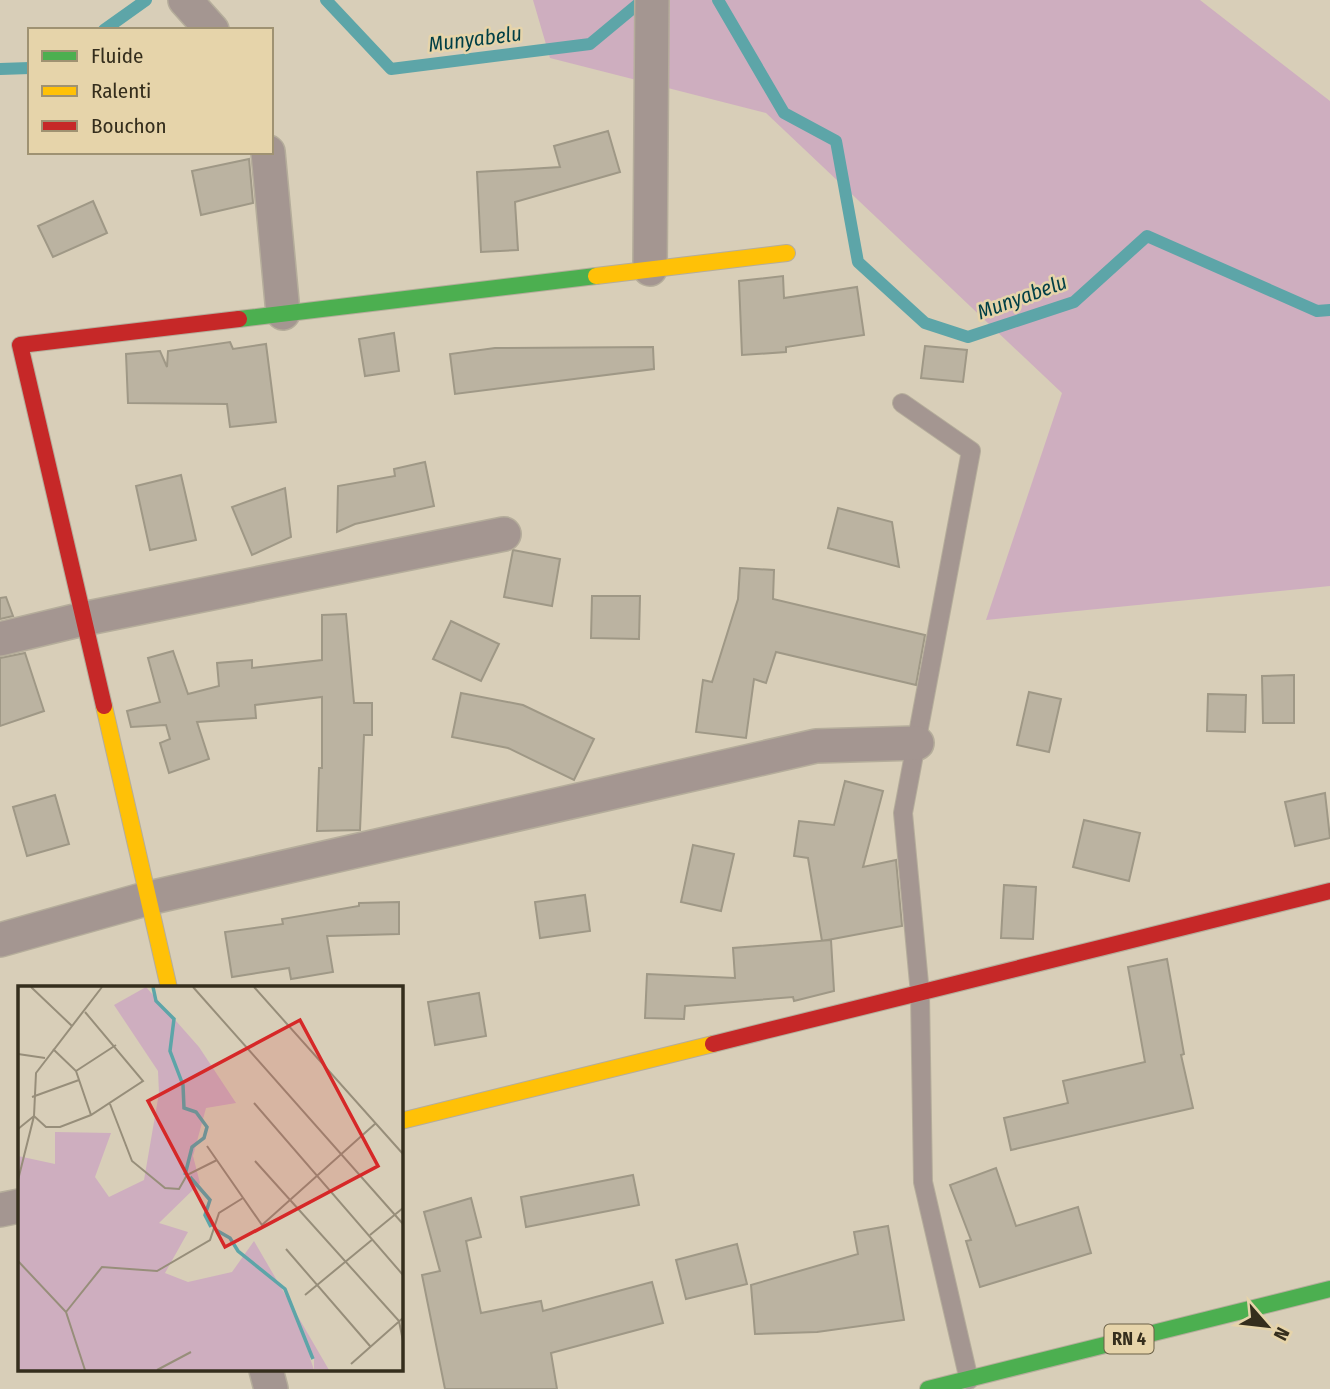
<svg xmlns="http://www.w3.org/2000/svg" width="1330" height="1389" font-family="'Fira Sans Condensed',sans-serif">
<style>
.green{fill:#ceaebf}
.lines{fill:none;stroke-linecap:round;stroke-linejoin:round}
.stream{stroke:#5da5a8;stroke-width:12}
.building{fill:#bbb3a1;stroke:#9f9886;stroke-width:2}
.lane-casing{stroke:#b5ad9b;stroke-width:20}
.street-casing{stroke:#b5ad9b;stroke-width:36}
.fast-casing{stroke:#b5ad9b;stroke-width:18}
.slow-casing{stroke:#b5ad9b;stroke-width:18}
.jam-casing{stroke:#b5ad9b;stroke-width:18}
.lane{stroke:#a49691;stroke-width:18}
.street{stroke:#a49691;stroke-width:33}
.fast{stroke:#4caf50;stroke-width:16}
.slow{stroke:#ffc107;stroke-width:16}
.jam{stroke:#c62828;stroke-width:16}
.labels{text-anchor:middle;stroke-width:5;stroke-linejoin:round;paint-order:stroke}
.shield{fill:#e6d4aa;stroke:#6a6047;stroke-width:2}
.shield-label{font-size:18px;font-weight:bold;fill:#352e1d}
.water-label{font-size:21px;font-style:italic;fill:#003f46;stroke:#e6d4aa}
.inset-river{fill:none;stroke:#5da5a8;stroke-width:3.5}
.inset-road{fill:none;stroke:#978e7a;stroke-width:2}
.view{fill:#d62828;fill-opacity:0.15;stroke:#d62828;stroke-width:3.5}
.inset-edge{fill:none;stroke:#352e1d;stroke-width:3.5}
</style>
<rect width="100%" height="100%" fill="#d8ceb8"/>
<!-- green -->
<polygon class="green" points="533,0 1200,0 1330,101 1330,586 986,620 1062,393 766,113 550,58"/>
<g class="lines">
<!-- stream -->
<g class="stream">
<polyline points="326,0 391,69 590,44 643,0"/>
<polyline points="718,0 784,113 836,141 858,262 925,323 968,337 1074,302 1147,236 1317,311 1330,310"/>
<polyline points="104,30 146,0"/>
<polyline points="0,69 30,68"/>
</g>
</g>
<!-- building -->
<g class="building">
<polygon points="608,131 620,172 515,202 518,250 481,252 477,172 560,167 554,146"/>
<polygon points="249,159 253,203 201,215 192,171"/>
<polygon points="93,201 107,233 53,257 38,226"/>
<polygon points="783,276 784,298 857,287 864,335 786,347 786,352 742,355 739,281"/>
<polygon points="394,333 399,371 365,376 359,339"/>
<polygon points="230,342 233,349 266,344 276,422 230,427 227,404 128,403 126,354 160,351 167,367 168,351"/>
<polygon points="925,346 967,350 963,382 921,378"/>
<polygon points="653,347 654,369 455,394 450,354 495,348"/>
<polygon points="425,462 434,506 355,524 337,532 338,486 395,476 394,469"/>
<polygon points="181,475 196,540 150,550 136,486"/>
<polygon points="285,488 291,537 252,555 232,507"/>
<polygon points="838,508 892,522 899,567 828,548"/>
<polygon points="513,550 560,559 552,606 504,597"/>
<polygon points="740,568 774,570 773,599 925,635 916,685 776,652 766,683 754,679 746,738 696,732 703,680 712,682 738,599"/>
<polygon points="592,596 640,596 639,639 591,638"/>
<polygon points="6,597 13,616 0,619 0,598"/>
<polygon points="346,614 354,703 372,703 372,735 364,735 360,830 317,831 319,768 322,768 322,697 255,705 256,718 197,722 209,759 169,773 160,743 170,739 166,725 131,727 127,711 160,702 148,658 173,651 188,694 219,686 217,663 252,660 252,668 322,660 322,615"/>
<polygon points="451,621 499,644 481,681 433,659"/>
<polygon points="25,653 44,711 0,726 0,658"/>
<polygon points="1294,675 1294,723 1263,723 1262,676"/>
<polygon points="1029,692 1061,699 1049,752 1017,745"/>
<polygon points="461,693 523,705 594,739 574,780 508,748 452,737"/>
<polygon points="1208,694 1246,695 1245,732 1207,731"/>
<polygon points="845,781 883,791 863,867 896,860 902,926 822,941 808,858 794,856 799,821 834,825"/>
<polygon points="1325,793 1330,838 1295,846 1285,802"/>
<polygon points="55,795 69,844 27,856 13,807"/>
<polygon points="1084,820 1140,833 1129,881 1073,867"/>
<polygon points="693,845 734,854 721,911 681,902"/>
<polygon points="1004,885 1036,887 1033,939 1001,938"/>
<polygon points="585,895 590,931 540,938 535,902"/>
<polygon points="399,902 399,934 327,936 333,972 291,979 289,968 232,977 225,932 283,924 282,919 359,906 359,903"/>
<polygon points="831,940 834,991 794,1001 793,997 685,1006 684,1019 645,1018 647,974 735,978 733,948"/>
<polygon points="1167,959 1184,1054 1181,1055 1193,1108 1011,1150 1004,1118 1068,1103 1063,1081 1145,1062 1128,967"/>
<polygon points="479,993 486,1036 435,1045 428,1002"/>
<polygon points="996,1168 1016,1226 1078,1207 1091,1253 980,1287 966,1241 971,1240 950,1185"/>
<polygon points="633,1175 639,1205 526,1227 521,1197"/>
<polygon points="471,1198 481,1237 466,1241 481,1313 541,1301 543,1311 652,1282 663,1323 551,1353 557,1389 445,1389 422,1275 440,1271 424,1212"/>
<polygon points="888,1226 904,1320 817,1332 755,1334 751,1285 858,1254 854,1232"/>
<polygon points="737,1244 747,1284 686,1299 676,1260"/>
</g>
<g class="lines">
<!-- lane casing -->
<g class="lane-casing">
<polyline id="lane" points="902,403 971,451 903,813 920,994 923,1182 969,1380"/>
</g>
<!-- street casing -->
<g class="street-casing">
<g id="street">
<polyline points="185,0 212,30"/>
<polyline points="268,152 283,313"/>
<polyline points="650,269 652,0"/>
<polyline points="0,639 83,619 504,534"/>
<polyline points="0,940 149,898 816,746 917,743"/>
<polyline points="0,1210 19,1206"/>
<polyline points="266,1370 271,1389"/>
</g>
</g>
<!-- fast casing -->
<g class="fast-casing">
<g id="fast">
<polyline points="239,319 596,276"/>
<polyline points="928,1389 1330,1289"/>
</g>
</g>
<!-- slow casing -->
<g class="slow-casing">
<g id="slow">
<polyline points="596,276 787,253"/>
<polyline points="104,706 169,988"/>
<polyline points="401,1121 713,1044"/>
</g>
</g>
<!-- jam casing -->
<g class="jam-casing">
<g id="jam">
<polyline points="104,706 20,345 239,319"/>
<polyline points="713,1044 1330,891"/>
</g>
</g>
<!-- lane -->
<use href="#lane" class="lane"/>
<!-- street -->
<use href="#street" class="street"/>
<!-- fast -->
<use href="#fast" class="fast"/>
<!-- slow -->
<use href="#slow" class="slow"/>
<!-- jam -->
<use href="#jam" class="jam"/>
</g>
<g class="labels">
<!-- shield labels -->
<rect class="shield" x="1104.5" y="1324.5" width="49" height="29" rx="5"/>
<g class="shield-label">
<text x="1129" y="1345">RN 4</text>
</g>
<!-- water labels -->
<g class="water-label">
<text transform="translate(475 39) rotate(-7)" y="7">Munyabelu</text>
<text transform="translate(1022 297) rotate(-20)" y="7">Munyabelu</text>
</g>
</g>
<!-- overview -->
<g transform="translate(18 986)">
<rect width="385" height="385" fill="#d8ceb8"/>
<path d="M128 1 181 61 218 117 188 122 175 170 182 197 141 237 170 246 147 287 170 296 214 286 236 255 311 384 296 383V370L292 372 296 384H0V170L37 178V146L93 147 77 191 91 211 126 194 141 107 140 85 96 19Z" fill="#ceaebf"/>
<path class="inset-river" d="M135 1 138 15 156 33 152 65 165 99 166 122 178 126 189 141 186 152 174 161 167 189M172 191 192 214 187 229 193 241M198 244 212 252 220 265 267 303 295 373"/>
<path class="inset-road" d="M13 1 54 40M175 1 385 238M236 1 385 168M35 63 58 85 73 129M0 68 27 72M58 85 98 59M14 111 61 94M236 117 385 289M92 118 114 175 147 202 161 203 169 189 199 174M0 143 16 130 28 141H42L73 129 125 95 67 26M189 160 244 239 358 137M237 175 381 335 385 355M0 194 16 130 18 87 84 1M352 249 385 222M268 263 352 360M0 275 48 326 67 384M287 309 355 253M48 326 84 281 139 285 192 254 201 227 225 212M333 378 385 332M139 384 173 366"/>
<path class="view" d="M282 34 360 180 207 261 130 115Z"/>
<rect width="385" height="385" class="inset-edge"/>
</g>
<!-- legend -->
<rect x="28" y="28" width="245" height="126" fill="#e6d4aa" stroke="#9f9272" stroke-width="2"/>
<rect x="42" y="51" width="35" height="10" fill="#4caf50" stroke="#9f9272" stroke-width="2"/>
<text x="91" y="63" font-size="21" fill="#352e1d">Fluide</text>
<rect x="42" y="86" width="35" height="10" fill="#ffc107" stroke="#9f9272" stroke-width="2"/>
<text x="91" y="98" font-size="21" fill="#352e1d">Ralenti</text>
<rect x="42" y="121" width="35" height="10" fill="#c62828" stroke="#9f9272" stroke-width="2"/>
<text x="91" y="133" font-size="21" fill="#352e1d">Bouchon</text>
<!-- north arrow -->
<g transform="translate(1267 1326) rotate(118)" stroke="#e6d4aa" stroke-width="5" paint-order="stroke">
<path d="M0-5L12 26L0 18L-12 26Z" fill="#352e1d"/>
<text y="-10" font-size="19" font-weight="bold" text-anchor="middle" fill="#352e1d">N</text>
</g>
</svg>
